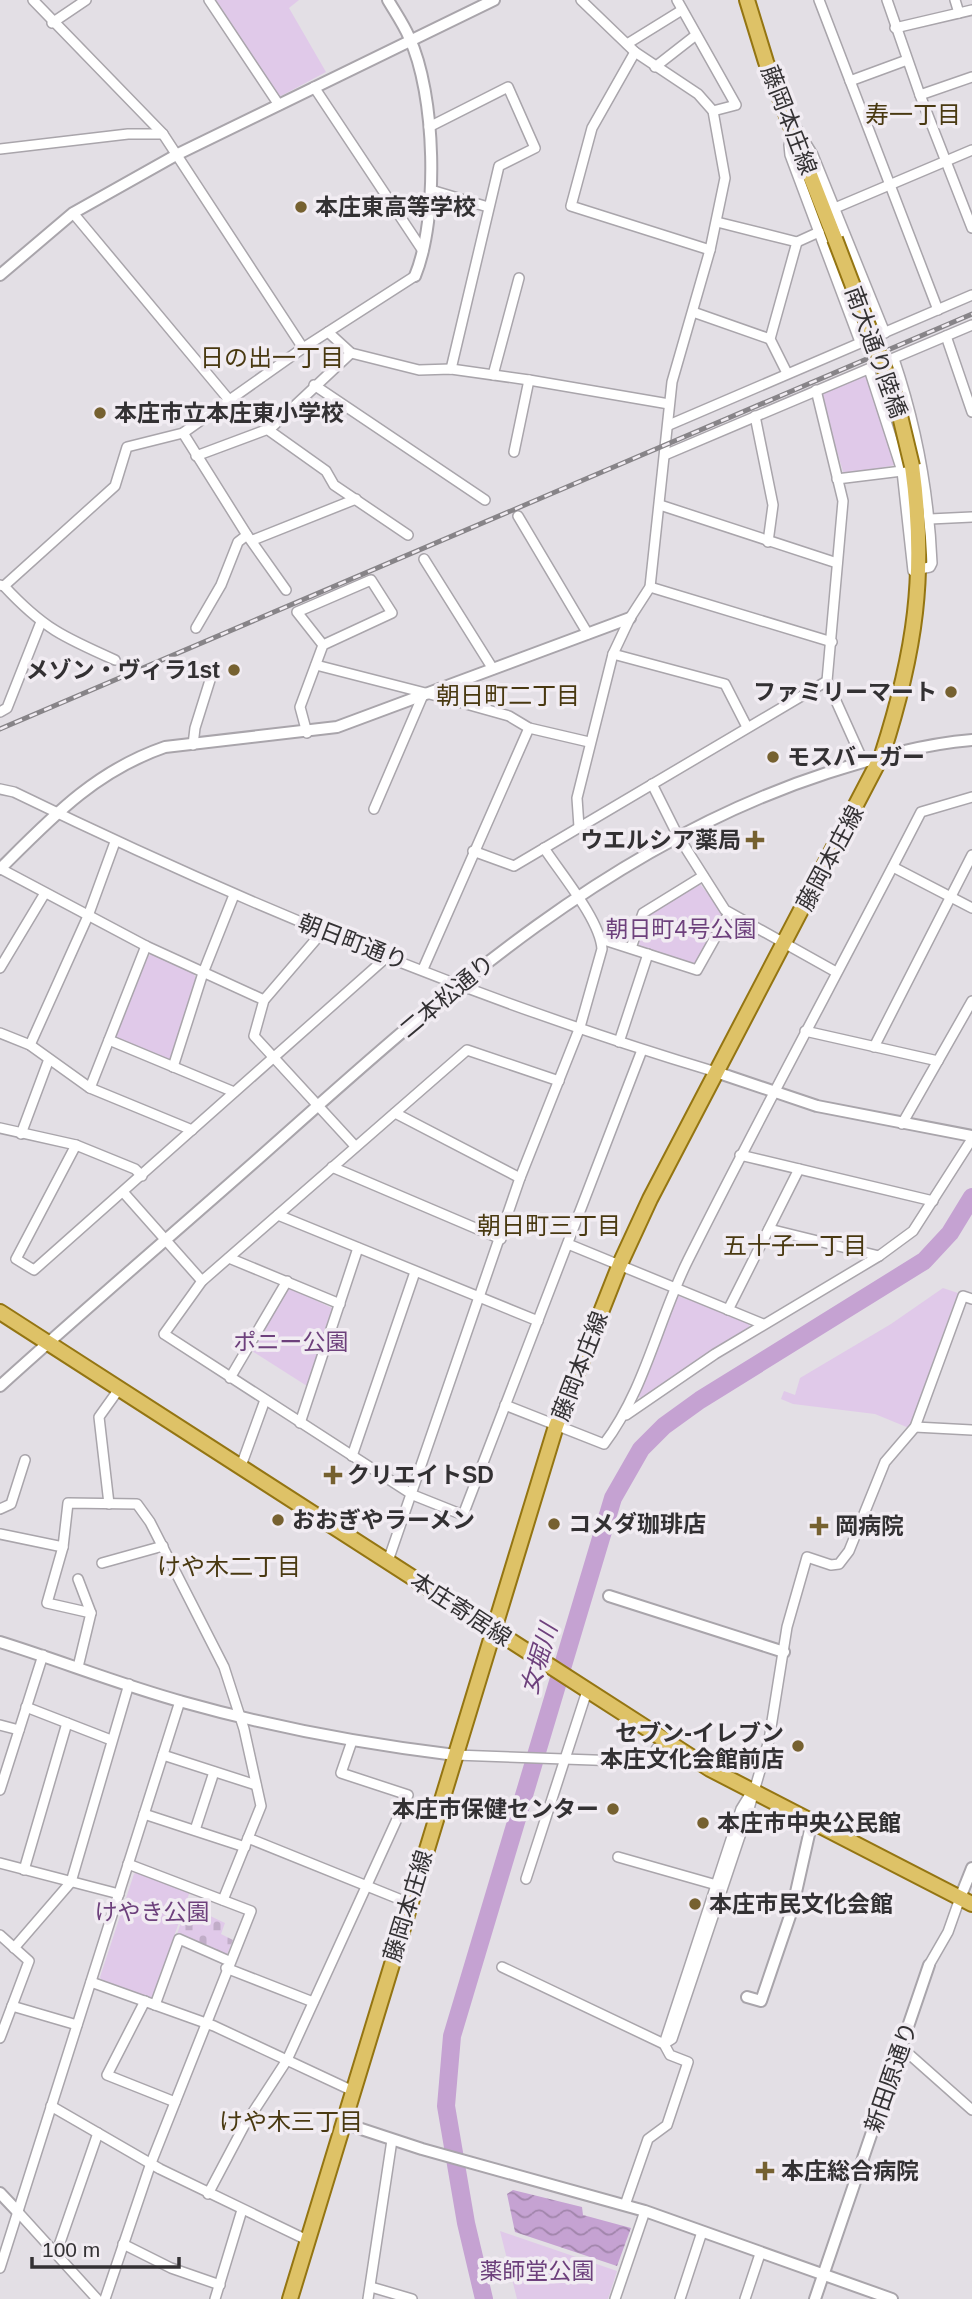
<svg xmlns="http://www.w3.org/2000/svg" width="972" height="2299" font-family="Arial,'Noto Sans JP',sans-serif">
<style>
.cemetery{fill:url(#cemetery-stones)}
.park{fill:#e0c9e9}
.water{fill:url(#water-waves)}
.lines{fill:none;stroke-linecap:round;stroke-linejoin:round}
.river{stroke:#c5a2d2;stroke-width:18}
.minor-casing{stroke:#a9a5ab;stroke-width:12}
.tertiary-casing{stroke:#a9a5ab;stroke-width:14}
.primary-casing{stroke:#947512;stroke-width:18}
.minor{stroke:#fff;stroke-width:9}
.tertiary{stroke:#fff;stroke-width:10}
.primary{stroke:#dec267;stroke-width:14}
.rail-casing{stroke:#878488;stroke-width:5}
.rail{stroke:#f1ecf2;stroke-width:2.5;stroke-dasharray:8;stroke-linecap:butt}
.primary-bridge-casing{stroke:#947512;stroke-width:18;stroke-linecap:butt}
.primary-bridge{stroke:#dec267;stroke-width:14}
.poi-dot{fill:#766130;stroke:#f1ecf2;stroke-width:2.5}
.labels{text-anchor:middle;stroke-width:7;stroke-linejoin:round;paint-order:stroke}
.street-label{font-size:23px;fill:#333133;stroke:#f1ecf2}
.poi-label{font-size:23px;font-weight:bold;fill:#333133;stroke:#f1ecf2;text-anchor:start}
.park-label{font-size:23px;fill:#6d407c;stroke:#f1ecf2}
.neighbourhood-label{font-size:24px;fill:#493911;stroke:#f1ecf2}
.water-label{font-size:24px;font-style:italic;fill:#6e417d;stroke:#f1ecf2}
</style>
<defs>
<pattern id="cemetery-stones" width="16" height="16" patternUnits="userSpaceOnUse" patternTransform="scale(1.75)"><rect width="16" height="16" fill="#e0c9e9"/><path d="M2 7V4a2 2 0 0 1 4 0v3zM10 15v-3a2 2 0 0 1 4 0v3z" fill="#c1adc8"/></pattern>
<pattern id="water-waves" width="16" height="10" patternUnits="userSpaceOnUse" patternTransform="scale(1.75)"><rect width="16" height="10" fill="#c5a2d2"/><path d="M0 5q4-4 8 0t8 0" fill="none" stroke="#a185ab"/></pattern>
</defs>
<rect width="100%" height="100%" fill="#e3dfe5"/>
<!-- cemetery -->
<polygon class="cemetery" points="187,1905 225,1923 221,1934 233,1940 226,1957 177,1934"/>
<!-- park -->
<g class="park">
<polygon points="216,0 299,0 289,8 326,72 279,97"/>
<polygon points="864,375 869,377 881,406 895,465 844,475 821,397 823,393"/>
<polygon points="699,883 723,912 698,963 693,965 640,947 639,942 647,916"/>
<polygon points="153,954 193,973 196,978 170,1060 117,1038 115,1035 148,956"/>
<polygon points="290,1288 334,1309 307,1386 252,1351 286,1290"/>
<polygon points="943,1288 958,1293 909,1428 875,1414 793,1404 781,1399 784,1391 795,1395 800,1378 891,1324"/>
<polygon points="678,1296 747,1321 750,1327 642,1398 637,1396 673,1298"/>
<polygon points="138,1871 190,1891 153,1996 149,1999 102,1982 100,1977 134,1874"/>
<polygon points="500,2231 617,2271 608,2299 517,2299"/>
</g>
<!-- water -->
<polygon class="water" points="513,2190 582,2207 583,2215 631,2228 617,2266 515,2232 507,2194"/>
<g class="lines">
<!-- river -->
<polyline class="river" points="484,2299 466,2223 446,2106 452,2036 613,1498 641,1449 664,1426 700,1400 924,1261 950,1233 972,1197"/>
<!-- minor casing -->
<g class="minor-casing">
<g id="minor">
<polyline points="33,0 163,134 303,348"/>
<polyline points="209,0 279,105"/>
<polyline points="677,0 736,105 713,111"/>
<polyline points="819,0 938,310"/>
<polyline points="887,0 920,95 972,228"/>
<polyline points="955,0 959,13"/>
<polyline points="52,23 86,0"/>
<polyline points="895,28 972,10"/>
<polyline points="627,44 682,10"/>
<polyline points="635,52 592,128 571,206 710,250"/>
<polyline points="655,67 696,35"/>
<polyline points="850,81 907,60"/>
<polyline points="314,87 423,251"/>
<polyline points="920,95 972,77"/>
<polyline points="429,127 508,87 535,148 499,166 451,369"/>
<polyline points="797,129 813,155 885,333"/>
<polyline points="796,140 789,145 790,155 860,342"/>
<polyline points="0,149 128,134 163,134"/>
<polyline points="431,190 488,207"/>
<polyline points="835,208 972,150"/>
<polyline points="73,213 230,401"/>
<polyline points="717,222 797,242 819,232"/>
<polyline points="693,312 770,339"/>
<polyline points="328,332 351,353 419,370 451,369 529,380 669,404"/>
<polyline points="946,336 972,412"/>
<path d="M894 359C917 427 929 491 932 563L930 567 920 569"/>
<polyline points="869,369 902,471 913,571"/>
<polyline points="787,373 770,339 797,242"/>
<polyline points="493,375 519,278"/>
<polyline points="314,385 485,500"/>
<polyline points="816,390 843,501 827,681 863,761"/>
<polyline points="755,416 773,505 768,542"/>
<polyline points="669,425 972,295"/>
<polyline points="267,429 326,471 334,485 408,535"/>
<polyline points="183,433 247,535 286,590"/>
<polyline points="514,452 529,380"/>
<polyline points="667,454 972,325"/>
<polyline points="196,456 271,428 351,353"/>
<polyline points="837,479 902,471"/>
<polyline points="660,505 837,563"/>
<polyline points="518,516 588,634"/>
<polyline points="930,519 972,517"/>
<polyline points="253,540 356,499"/>
<polyline points="424,559 493,669"/>
<polyline points="0,585 4,586 115,486 127,447 183,433 303,348 415,276"/>
<path d="M4 586C43 628 63 637 115 660"/>
<polyline points="650,587 832,642"/>
<polyline points="196,628 221,585 238,542 247,535"/>
<polyline points="613,654 725,684 747,727"/>
<polyline points="316,665 441,697 509,716 529,728 589,742"/>
<polyline points="0,712 7,708 41,622"/>
<polyline points="307,733 300,707 323,645 392,613 371,580 297,612 323,645"/>
<polyline points="193,745 195,728 211,677"/>
<polyline points="652,784 678,836 725,910 836,972"/>
<path d="M0 789 14 792C240 902 475 1000 716 1072"/>
<polyline points="374,809 423,695"/>
<polyline points="579,827 577,798 613,654 630,618 650,587 672,382 710,250 725,178 713,111 698,94 635,52 581,0"/>
<polyline points="473,851 514,866 827,681"/>
<polyline points="893,867 972,908"/>
<polyline points="1,869 146,946 264,1000"/>
<polyline points="324,930 264,1000 254,1036 355,1146"/>
<polyline points="601,939 697,970 729,913"/>
<polyline points="631,948 643,913 703,876"/>
<polyline points="0,968 45,893"/>
<polyline points="423,969 529,728"/>
<polyline points="805,1031 938,1061"/>
<polyline points="0,1033 30,1045 90,1088 192,1130"/>
<polyline points="109,1040 234,1092"/>
<polyline points="619,1042 648,954"/>
<polyline points="30,1045 88,916 115,842"/>
<polyline points="874,1047 972,855"/>
<polyline points="173,1067 203,973 234,895"/>
<polyline points="559,1081 467,1050 202,1281 164,1334 413,1495 463,1515 642,1050"/>
<polyline points="90,1088 146,946"/>
<polyline points="395,1113 520,1178"/>
<polyline points="902,1124 972,1001"/>
<polyline points="0,1128 76,1145 135,1169 142,1176"/>
<polyline points="21,1134 49,1059"/>
<polyline points="76,1145 16,1259 34,1270 388,956"/>
<polyline points="740,1155 933,1201"/>
<polyline points="332,1167 501,1239"/>
<polyline points="124,1193 202,1281"/>
<polyline points="278,1215 538,1321"/>
<polyline points="769,1229 879,1256"/>
<polyline points="568,1244 763,1324"/>
<polyline points="229,1258 340,1304"/>
<polyline points="728,1310 799,1169"/>
<polyline points="230,1378 287,1281"/>
<path d="M505 1405 604 1444C645 1390 658 1320 688 1260 763 1110 844 962 921 812L972 797"/>
<polyline points="626,1415 715,1354 879,1256 913,1231 972,1139"/>
<polyline points="300,1423 358,1248"/>
<polyline points="915,1427 972,1430"/>
<polyline points="352,1456 415,1272"/>
<polyline points="241,1466 265,1400"/>
<polyline points="109,1504 99,1417 119,1389"/>
<polyline points="0,1509 11,1504 25,1460"/>
<polyline points="0,1534 63,1547"/>
<path d="M388 1561 520 1178 580 1027 602 949C600 920 561 874 544 848"/>
<polyline points="102,1563 163,1546"/>
<polyline points="78,1579 91,1613"/>
<polyline points="78,1667 91,1613 47,1603 63,1547 68,1503 137,1504 150,1522 224,1667 244,1729 261,1806 223,1900"/>
<polyline points="26,1707 111,1740"/>
<polyline points="0,1725 19,1730"/>
<polyline points="163,1755 256,1785"/>
<polyline points="455,1755 649,1762 657,1748"/>
<polyline points="0,1790 43,1655"/>
<polyline points="144,1814 245,1847"/>
<polyline points="195,1830 214,1772"/>
<polyline points="248,1838 409,1903"/>
<polyline points="618,1857 720,1886"/>
<polyline points="0,1863 119,1894"/>
<polyline points="24,1870 67,1723"/>
<polyline points="526,1879 587,1691"/>
<polyline points="0,1935 29,1961 0,2038"/>
<polyline points="14,1948 71,1882 129,1684"/>
<polyline points="929,1965 948,1932 960,1898"/>
<polyline points="502,1967 664,2044 670,2055 688,2062 667,2125 648,2139 625,2205"/>
<polyline points="226,1968 313,2002"/>
<polyline points="91,1982 214,2026 353,2091"/>
<polyline points="145,2001 107,2075 175,2102"/>
<polyline points="155,2005 179,1939 229,1961"/>
<polyline points="12,2006 77,2025"/>
<polyline points="664,2044 672,2039 748,1812 769,1740 787,1627 807,1557 831,1565 839,1564 849,1551 885,1462 915,1427 963,1296 972,1299"/>
<polyline points="664,2044 741,1809 749,1796"/>
<polyline points="901,2047 972,2110"/>
<polyline points="51,2106 160,2169 307,2240"/>
<polyline points="208,2194 244,2126 287,2060 408,1795 341,1773 352,1741"/>
<polyline points="18,2212 97,2299"/>
<polyline points="123,2244 171,2268 220,2285"/>
<polyline points="56,2254 98,2133"/>
<polyline points="0,2268 180,1701"/>
<polyline points="371,2287 412,2299"/>
<polyline points="105,2299 151,2163 251,1911 128,1864"/>
<polyline points="215,2299 242,2210"/>
<polyline points="368,2299 392,2140"/>
<polyline points="615,2299 645,2211"/>
<polyline points="680,2299 702,2232"/>
<polyline points="745,2299 760,2254"/>
</g>
</g>
<!-- tertiary casing -->
<g class="tertiary-casing">
<g id="tertiary">
<path d="M388 0C395 12 404 25 409 37 436 94 439 218 415 276"/>
<polyline points="0,275 73,213 178,154 494,0"/>
<path d="M0 869C51 818 95 771 165 747L337 727 630 618"/>
<polyline points="716,1072 817,1106 972,1136"/>
<path d="M0 1386C85 1309 173 1234 259 1158 431 1005 604 845 827 773 875 758 922 744 972 740"/>
<polyline points="609,1596 784,1652"/>
<path d="M0 1642C61 1661 121 1685 183 1702 272 1727 363 1744 455 1755"/>
<polyline points="960,1898 972,1868"/>
<polyline points="747,1997 761,2001 792,1910 812,1821"/>
<polyline points="343,2123 422,2149 645,2211 892,2299"/>
<polyline points="0,2193 18,2212"/>
<polyline points="815,2299 929,1965"/>
</g>
</g>
<!-- primary casing -->
<g class="primary-casing">
<g id="primary">
<polyline points="747,0 766,62 835,239"/>
<polyline points="0,1312 710,1769 972,1904"/>
<path d="M290 2299 556 1426 620 1264 650 1199 882 755C915 653 927 573 912 466"/>
</g>
</g>
<!-- minor -->
<use href="#minor" class="minor"/>
<!-- tertiary -->
<use href="#tertiary" class="tertiary"/>
<!-- primary -->
<use href="#primary" class="primary"/>
<!-- rail casing -->
<g class="rail-casing">
<polyline id="rail" points="0,729 972,314"/>
</g>
<!-- rail -->
<use href="#rail" class="rail"/>
<!-- primary-bridge casing -->
<g class="primary-bridge-casing">
<polyline id="primary-bridge" points="835,239 896,399 912,466"/>
</g>
<!-- primary-bridge -->
<use href="#primary-bridge" class="primary-bridge"/>
</g>
<!-- markers -->
<g class="poi-dot">
<circle cx="301" cy="207" r="7"/>
<circle cx="100" cy="413" r="7"/>
<circle cx="234" cy="670" r="7"/>
<circle cx="951" cy="692" r="7"/>
<circle cx="773" cy="757" r="7"/>
<path d="M751.5 829.5h7v7h7v7h-7v7h-7v-7h-7v-7h7z"/>
<path d="M329.5 1464.5h7v7h7v7h-7v7h-7v-7h-7v-7h7z"/>
<circle cx="278" cy="1520" r="7"/>
<circle cx="554" cy="1524" r="7"/>
<path d="M815.5 1515.5h7v7h7v7h-7v7h-7v-7h-7v-7h7z"/>
<circle cx="798" cy="1746" r="7"/>
<circle cx="613" cy="1809" r="7"/>
<circle cx="703" cy="1823" r="7"/>
<circle cx="695" cy="1904" r="7"/>
<path d="M761.5 2160.5h7v7h7v7h-7v7h-7v-7h-7v-7h7z"/>
</g>
<g class="labels">
<!-- street labels -->
<g class="street-label">
<text transform="translate(789 120) rotate(69)" y="8">藤岡本庄線</text>
<text transform="translate(876 352) rotate(70)" y="8">南大通り陸橋</text>
<text transform="translate(830 858) rotate(-62)" y="8">藤岡本庄線</text>
<text transform="translate(353 942) rotate(21)" y="8">朝日町通り</text>
<text transform="translate(447 996) rotate(-40)" y="8">二本松通り</text>
<text transform="translate(580 1366) rotate(-69)" y="8">藤岡本庄線</text>
<text transform="translate(461 1609) rotate(33)" y="8">本庄寄居線</text>
<text transform="translate(408 1906) rotate(-73)" y="8">藤岡本庄線</text>
<text transform="translate(891 2077) rotate(-71)" y="8">新田原通り</text>
</g>
<!-- poi labels -->
<g class="poi-label">
<text x="315" y="215">本庄東高等学校</text>
<text x="114" y="421">本庄市立本庄東小学校</text>
<text x="220" y="678" text-anchor="end">メゾン・ヴィラ1st</text>
<text x="937" y="700" text-anchor="end">ファミリーマート</text>
<text x="787" y="765">モスバーガー</text>
<text x="741" y="848" text-anchor="end">ウエルシア薬局</text>
<text x="347" y="1483">クリエイトSD</text>
<text x="292" y="1528">おおぎやラーメン</text>
<text x="568" y="1532">コメダ珈琲店</text>
<text x="835" y="1534">岡病院</text>
<text x="784" y="1741" text-anchor="end">セブン-イレブン<tspan x="784" dy="26">本庄文化会館前店</tspan></text>
<text x="599" y="1817" text-anchor="end">本庄市保健センター</text>
<text x="717" y="1831">本庄市中央公民館</text>
<text x="709" y="1912">本庄市民文化会館</text>
<text x="781" y="2179">本庄総合病院</text>
</g>
<!-- park labels -->
<g class="park-label">
<text x="681" y="937">朝日町4号公園</text>
<text x="291" y="1350">ポニー公園</text>
<text x="152" y="1920">けやき公園</text>
<text x="537" y="2279">薬師堂公園</text>
</g>
<!-- neighbourhood labels -->
<g class="neighbourhood-label">
<text x="913" y="123">寿一丁目</text>
<text x="272" y="366">日の出一丁目</text>
<text x="508" y="704">朝日町二丁目</text>
<text x="549" y="1234">朝日町三丁目</text>
<text x="795" y="1254">五十子一丁目</text>
<text x="229" y="1575">けや木二丁目</text>
<text x="291" y="2130">けや木三丁目</text>
</g>
<!-- water labels -->
<g class="water-label">
<text transform="translate(539 1659) rotate(-73)" y="8">女堀川</text>
</g>
</g>
<!-- scale -->
<path d="M32 2257v10h147v-10" fill="none" stroke="#333133" stroke-width="3.5"/>
<text x="42" y="2257" font-size="21" fill="#333133" stroke="#f1ecf2" stroke-width="5" paint-order="stroke">100 m</text>
</svg>
